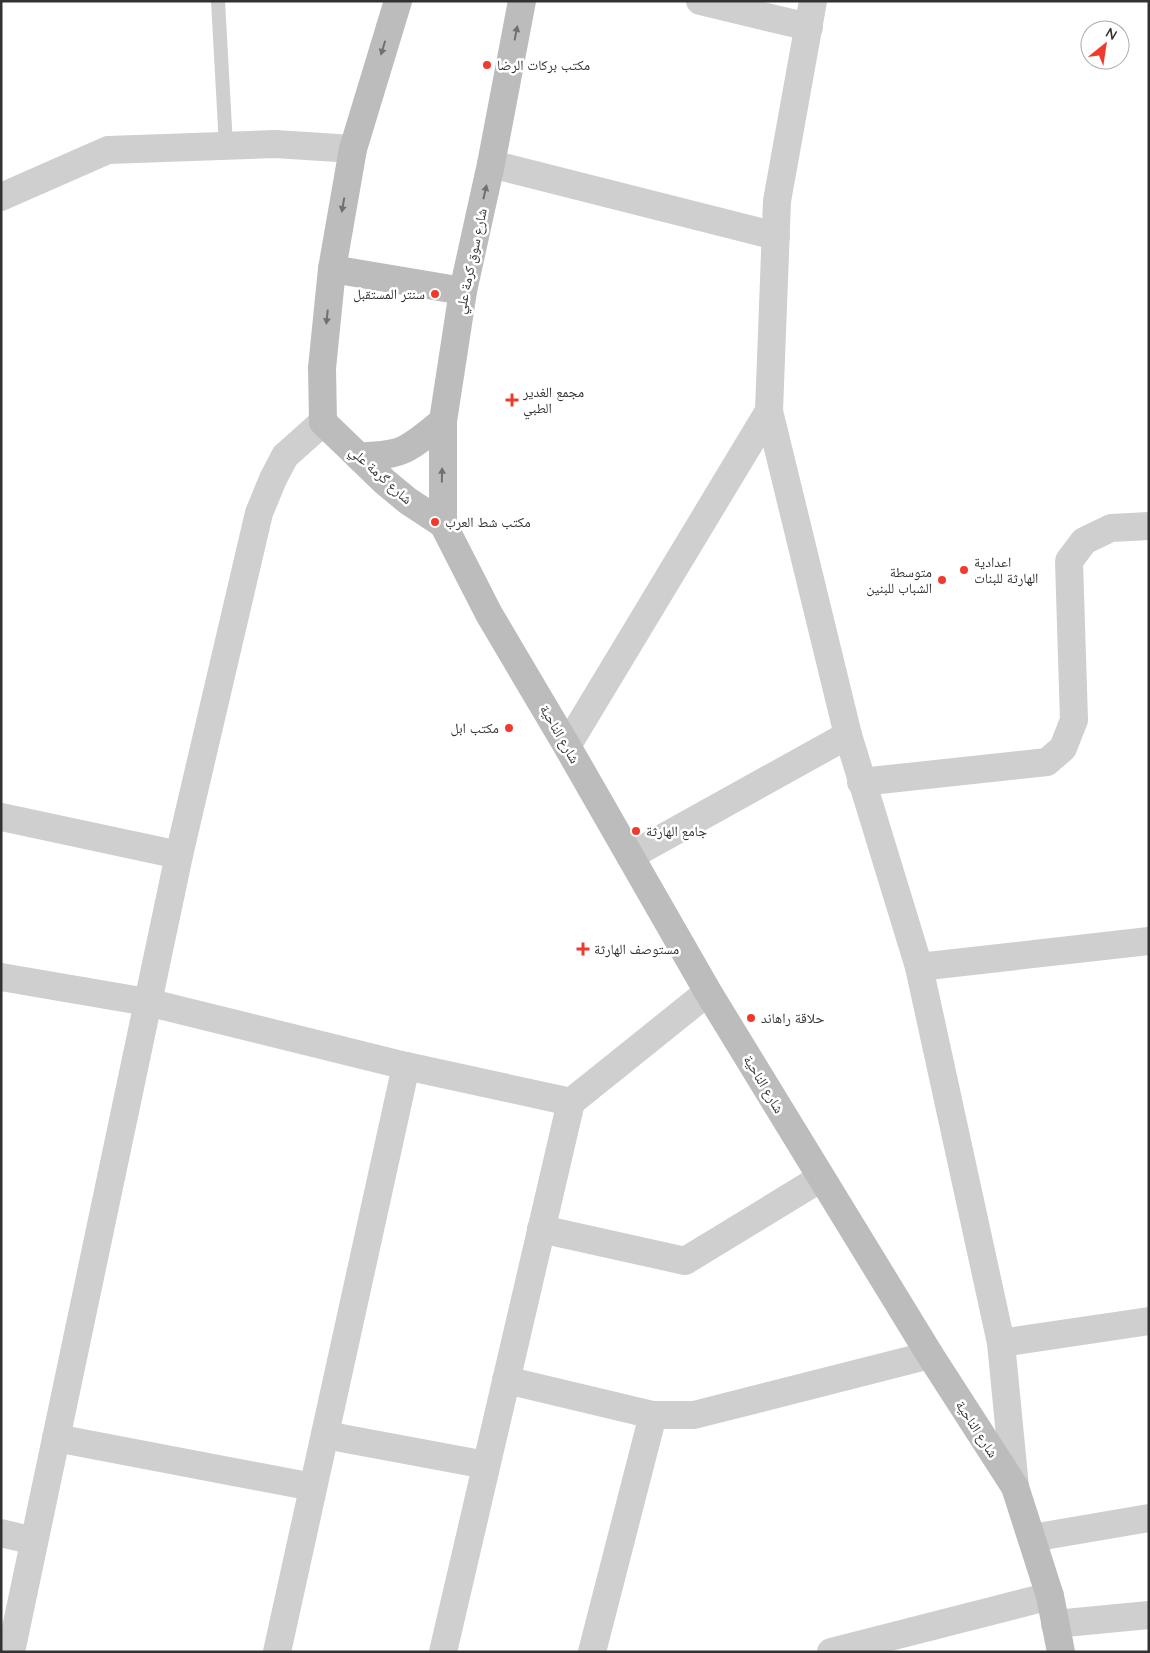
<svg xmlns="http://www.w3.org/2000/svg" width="1150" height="1653" font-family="Quicksand,'Noto Naskh Arabic',sans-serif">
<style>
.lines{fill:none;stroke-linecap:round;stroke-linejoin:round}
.service{stroke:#cfcfcf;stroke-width:14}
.minor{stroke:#cfcfcf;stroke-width:28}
.tertiary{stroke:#cfcfcf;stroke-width:28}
.secondary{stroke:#bcbcbc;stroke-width:28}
.oneway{fill:#707070}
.poi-dot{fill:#f03a2e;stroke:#fff;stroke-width:2}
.labels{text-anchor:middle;stroke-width:5;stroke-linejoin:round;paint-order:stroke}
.poi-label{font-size:14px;fill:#323232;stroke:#fff;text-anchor:start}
.street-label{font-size:14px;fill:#323232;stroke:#fff}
</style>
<rect width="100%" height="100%" fill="#fff"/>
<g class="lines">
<!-- service -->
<polyline class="service" points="218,1 226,146"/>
<!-- minor -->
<g class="minor">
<polyline points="700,1 809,27"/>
<polyline points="813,1 777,201 769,411 848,735 919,967 1001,1343 1015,1487"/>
<polyline points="491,164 776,236"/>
<polyline points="1,197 108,150 275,144 353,149"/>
<polyline points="567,746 769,411"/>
<polyline points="861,782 1047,762 1063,748 1074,720 1069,561 1084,541 1111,528 1149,526"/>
<polyline points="1,817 179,855"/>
<polyline points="630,856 848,735"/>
<polyline points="919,967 1149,941"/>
<polyline points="1,977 147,1002 406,1066 571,1102 708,992"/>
<polyline points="541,1229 685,1261 821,1178"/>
<polyline points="1001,1343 1149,1321"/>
<polyline points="506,1380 653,1415"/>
<polyline points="325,1435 486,1465"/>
<polyline points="56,1438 313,1487"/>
<polyline points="1,1533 34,1541"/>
<polyline points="1032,1538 1149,1518"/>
<polyline points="1055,1624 1149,1615"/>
<polyline points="277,1652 406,1066"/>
<polyline points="443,1652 571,1102"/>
<polyline points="592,1652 653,1415 694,1415 930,1355"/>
<polyline points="831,1652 1050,1596"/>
</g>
<!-- tertiary -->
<polyline class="tertiary" points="11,1652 179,855 259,513 273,479 285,456 323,422"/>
<!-- secondary -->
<g class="secondary">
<polyline points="398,1 353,149 332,269 322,368 323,422 385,482 408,501 443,524"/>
<polyline points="522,1 491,164 463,291 443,421 443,524 489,614 567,746 708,992 930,1355 1015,1487 1050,1596 1061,1652"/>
<polyline points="332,269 463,291"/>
<path d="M359 457C374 455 392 456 405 449 419 442 431 431 443 421"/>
</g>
</g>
<!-- one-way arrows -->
<defs><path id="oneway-solid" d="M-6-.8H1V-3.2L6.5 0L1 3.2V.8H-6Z" transform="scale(1.25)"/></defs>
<g class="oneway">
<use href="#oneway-solid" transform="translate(516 33) rotate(-79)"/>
<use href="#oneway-solid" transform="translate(383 48) rotate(107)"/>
<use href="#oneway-solid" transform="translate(485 192) rotate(-77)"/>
<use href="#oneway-solid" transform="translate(343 205) rotate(100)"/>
<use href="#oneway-solid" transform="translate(327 317) rotate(96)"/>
<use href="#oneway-solid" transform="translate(442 475) rotate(-89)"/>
</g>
<!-- markers -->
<g class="poi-dot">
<circle cx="487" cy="65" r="5"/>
<circle cx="435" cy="294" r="5"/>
<path d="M509.5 392.5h5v5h5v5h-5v5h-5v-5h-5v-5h5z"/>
<circle cx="435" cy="522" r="5"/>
<circle cx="964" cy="570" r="5"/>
<circle cx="942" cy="580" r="5"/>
<circle cx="509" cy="728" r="5"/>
<circle cx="636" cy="831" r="5"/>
<path d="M580.5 941.5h5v5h5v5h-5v5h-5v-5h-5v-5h5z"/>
<circle cx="751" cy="1018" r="5"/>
</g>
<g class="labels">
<!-- poi labels -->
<g class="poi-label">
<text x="497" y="70">مكتب بركات الرضا</text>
<text x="425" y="299" text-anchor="end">سنتر المستقبل</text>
<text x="523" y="397">مجمع الغدير<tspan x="523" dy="16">الطبي</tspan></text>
<text x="445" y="527">مكتب شط العرب</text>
<text x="974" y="567">اعدادية<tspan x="974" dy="16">الهارثة للبنات</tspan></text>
<text x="932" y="577" text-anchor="end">متوسطة<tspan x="932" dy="16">الشباب للبنين</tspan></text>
<text x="499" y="733" text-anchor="end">مكتب ابل</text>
<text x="646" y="836">جامع الهارثة</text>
<text x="594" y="954">مستوصف الهارثة</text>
<text x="761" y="1023">حلاقة راهاند</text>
</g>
<!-- street labels -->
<g class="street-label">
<text transform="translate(471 261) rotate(-78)" y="5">شارع سوق كرمة علي</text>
<text transform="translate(381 475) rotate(42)" y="5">شارع گرمة علي</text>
<text transform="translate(560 734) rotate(60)" y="5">شارع الناحية</text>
<text transform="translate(764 1084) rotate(59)" y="5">شارع الناحية</text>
<text transform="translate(977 1429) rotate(57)" y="5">شارع الناحية</text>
</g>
</g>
<!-- border -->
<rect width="1150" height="1653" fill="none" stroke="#323232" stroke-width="5"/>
<!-- north arrow -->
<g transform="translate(1105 45) rotate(30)"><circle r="24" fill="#ffffff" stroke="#adadad"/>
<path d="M0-4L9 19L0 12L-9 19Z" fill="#f03a2e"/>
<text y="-8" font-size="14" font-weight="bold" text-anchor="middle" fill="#323232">N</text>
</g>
</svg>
